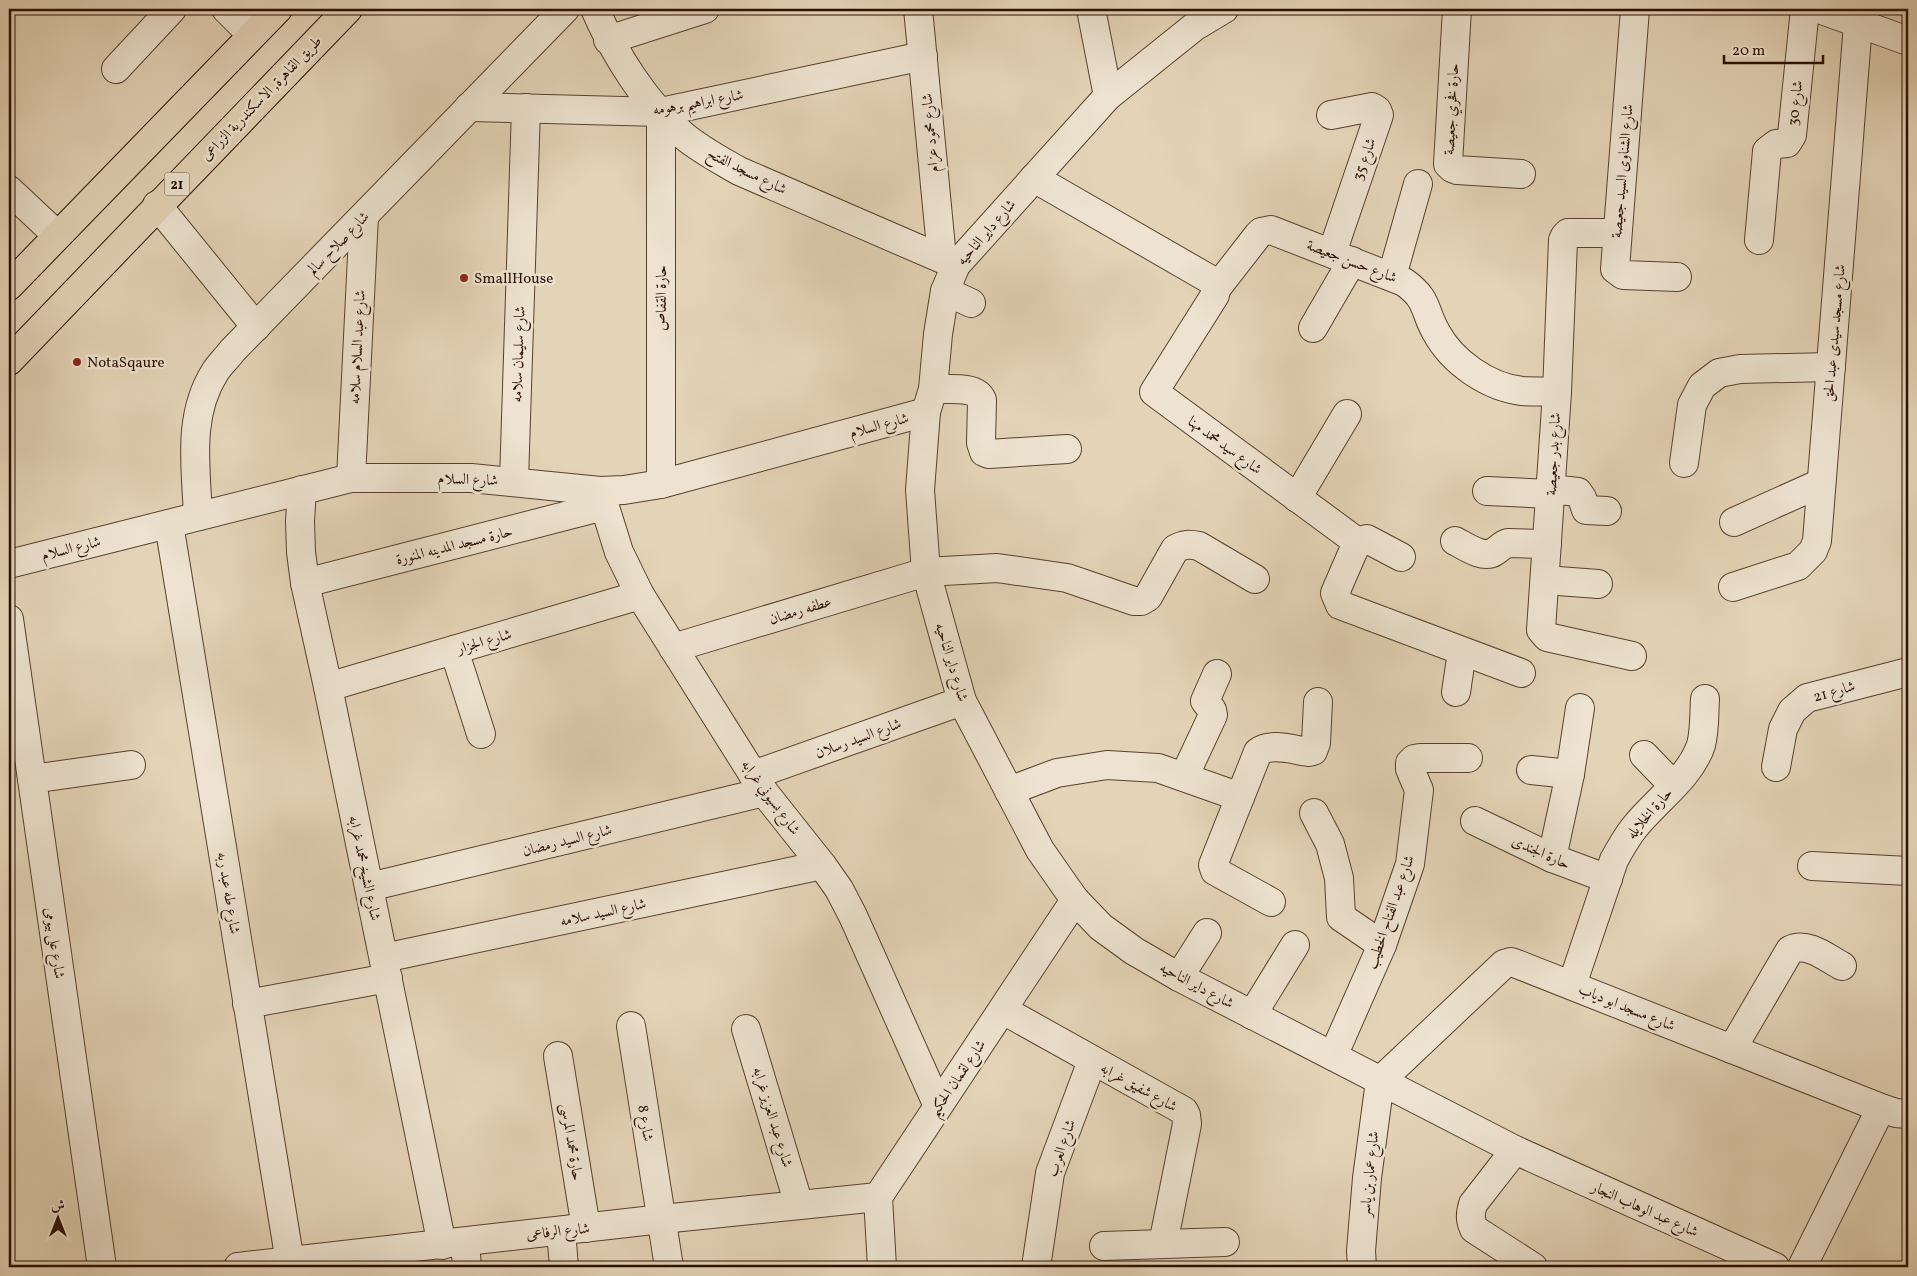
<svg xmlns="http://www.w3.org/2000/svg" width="1917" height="1276" font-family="Vollkorn,Amiri,serif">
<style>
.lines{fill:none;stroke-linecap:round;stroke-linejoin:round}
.minor-casing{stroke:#58402e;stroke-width:30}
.highway-casing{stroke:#2a0e00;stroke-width:30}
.minor{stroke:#ede3d0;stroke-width:28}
.highway{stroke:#e4d4b7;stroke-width:28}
.poi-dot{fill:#8f2418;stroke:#ede3d0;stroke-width:2}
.labels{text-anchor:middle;stroke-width:5;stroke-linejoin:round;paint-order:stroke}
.shield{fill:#ede3d0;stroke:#644e3e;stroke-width:1}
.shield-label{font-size:14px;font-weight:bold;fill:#2a0e00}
.street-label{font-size:15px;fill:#2a0e00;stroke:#ede3d0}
.poi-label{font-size:15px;fill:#2a0e00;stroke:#ede3d0;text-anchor:start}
</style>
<rect width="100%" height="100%" fill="#e4d4b7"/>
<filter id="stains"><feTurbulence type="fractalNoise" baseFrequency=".004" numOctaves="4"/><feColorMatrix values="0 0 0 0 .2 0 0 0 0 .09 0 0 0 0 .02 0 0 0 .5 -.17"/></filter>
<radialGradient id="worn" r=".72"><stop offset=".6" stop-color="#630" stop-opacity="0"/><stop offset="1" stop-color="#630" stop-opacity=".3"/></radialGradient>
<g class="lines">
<!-- minor casing -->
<g class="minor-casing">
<g id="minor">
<polyline points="226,9 252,35"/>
<path d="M595 9C614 53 646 105 684 136 701 150 720 160 739 171L956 265"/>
<polyline points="918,9 942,258"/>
<polyline points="1091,9 1108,96"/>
<polyline points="1224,9 1194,27 1108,96 956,265 945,291 938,334 933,389 926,412 920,490 926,572 962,701 1040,850 1075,900 1101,927 1134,951 1179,977 1515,1150 1775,1267"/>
<polyline points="1457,9 1448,164 1452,168 1457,170 1521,174"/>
<polyline points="1635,9 1615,269 1623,275 1677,277"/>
<polyline points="1819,9 1908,41"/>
<polyline points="608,40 705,9"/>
<polyline points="116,69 172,9"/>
<polyline points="469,107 661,112 923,56"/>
<polyline points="661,112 661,484"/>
<polyline points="1331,115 1372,107 1377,110 1379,115 1332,253"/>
<polyline points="1034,178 1211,280 1216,289 1215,295 1154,392 1352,538 1355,547 1335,593 1340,605 1521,673"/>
<polyline points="9,190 57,235"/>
<polyline points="157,205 256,327"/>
<polyline points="1617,233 1568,233 1565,236 1563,240 1557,392 1541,630 1547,637 1632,656"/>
<polyline points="1759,240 1767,151 1776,144 1787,143 1792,135 1805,9"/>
<polyline points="1392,276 1418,184"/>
<path d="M1216 289 1258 235 1261 232 1271 230 1404 282C1429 300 1423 309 1436 332 1452 362 1488 387 1522 391 1533 392 1545 391 1557 392"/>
<polyline points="945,291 971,303"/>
<polyline points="1313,328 1352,261"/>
<path d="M933 389C947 390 976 385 982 400L981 443 984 452 989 454 1067 449"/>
<polyline points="1684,463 1692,405 1702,386 1719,373 1740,369 1831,367"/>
<polyline points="351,478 364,216"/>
<polyline points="514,481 526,108"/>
<polyline points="1550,489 1578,492 1582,498 1586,510 1607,511"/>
<polyline points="302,490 300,521 301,552 305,583 328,687 442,1245"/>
<polyline points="600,491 619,552 640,595 764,792 822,865 839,889 853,916 938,1106"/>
<polyline points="1487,491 1550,494"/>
<polyline points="1297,498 1347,414"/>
<path d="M198 516C196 467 187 416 215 372 220 364 227 358 232 351L565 9"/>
<polyline points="1734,522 1821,483"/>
<polyline points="169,524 290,1262"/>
<path d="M1455 541C1465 546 1483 559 1494 552 1500 549 1501 545 1508 543L1547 544"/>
<polyline points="1355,547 1360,541 1367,539 1401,557"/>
<polyline points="9,564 351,478 471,478 600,491 624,490 661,484 926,412"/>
<polyline points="1545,580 1598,584"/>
<polyline points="305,583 604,506"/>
<polyline points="1733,587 1798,566 1813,551 1817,541 1858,24"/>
<polyline points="9,619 102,1267"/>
<path d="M673 648 926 572 997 568 1067 578 1134 601H1141L1148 597 1175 549C1184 544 1189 544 1199 546L1255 579"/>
<polyline points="454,650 481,734"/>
<polyline points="328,687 640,595"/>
<polyline points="1456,692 1462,652"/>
<polyline points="1644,755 1673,785"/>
<polyline points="1776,767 1783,729 1792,711 1807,698 1908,672"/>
<polyline points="1531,770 1570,774"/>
<polyline points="753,775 962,701"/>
<polyline points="1184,777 1213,715 1212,710 1205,701 1217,674"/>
<polyline points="32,779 131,765"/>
<polyline points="1009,791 1057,773 1107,765 1158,768 1240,797"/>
<polyline points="1314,813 1330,844 1339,878 1341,917 1382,945"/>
<polyline points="1475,821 1552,858 1608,879"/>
<polyline points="1552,858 1570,774 1580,708"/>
<polyline points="1812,866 1908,871"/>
<polyline points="369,887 764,792"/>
<path d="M1271 902 1215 871 1213 865 1258 752C1271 742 1293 750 1309 752L1313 751 1316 743 1318 702"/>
<polyline points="384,958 822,865"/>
<polyline points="1179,977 1207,933"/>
<path d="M1572 985 1614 860C1620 849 1626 838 1634 828 1655 801 1690 778 1701 745 1705 730 1704 714 1705 699"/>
<polyline points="247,1004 388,978"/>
<polyline points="1003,1010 1184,1111 1186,1115 1187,1124 1163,1244"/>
<polyline points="1252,1015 1295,945"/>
<polyline points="631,1026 669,1267"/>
<polyline points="746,1029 799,1205"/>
<path d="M1732 1049 1790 950C1807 941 1827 958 1842 966"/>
<polyline points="558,1056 586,1228"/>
<polyline points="1333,1056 1382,945 1410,864 1419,790 1410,769 1410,763 1414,759 1420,758 1468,758"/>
<path d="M1515 1150 1473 1204C1470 1214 1470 1220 1474 1229L1533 1267"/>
<polyline points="561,1231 564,1267"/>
<polyline points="465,1242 467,1267"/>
<polyline points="1104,1246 1225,1242"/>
<polyline points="238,1267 662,1219 878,1197"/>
<polyline points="882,1267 878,1197 1075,900"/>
<polyline points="1036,1267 1050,1173 1092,1061"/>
<polyline points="1362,1267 1361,1251 1367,1178 1380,1081 1504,964 1511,962 1517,964 1881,1108 1896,1113 1908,1114"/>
<polyline points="1802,1267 1881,1108"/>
</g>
</g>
<!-- highway casing -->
<g class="highway-casing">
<g id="highway">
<polyline points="9,286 278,9"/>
<polyline points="9,361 348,9"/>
</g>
</g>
<!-- minor -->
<use href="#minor" class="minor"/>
<!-- highway -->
<use href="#highway" class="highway"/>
</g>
<!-- markers -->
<g class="poi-dot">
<circle cx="464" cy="278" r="5"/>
<circle cx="77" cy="362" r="5"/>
</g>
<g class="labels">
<!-- shield labels -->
<rect class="shield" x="164.5" y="172.5" width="25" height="23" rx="4"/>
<g class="shield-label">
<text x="177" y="189">21</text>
</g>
<!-- street labels -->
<g class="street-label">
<text transform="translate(261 98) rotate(-46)" y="5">طريق القاهرة, الاسكندرية الزراعى</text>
<text transform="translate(698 102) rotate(-10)" y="5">شارع ابراهيم برهومه</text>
<text transform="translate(1795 103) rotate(-84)" y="5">شارع 30</text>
<text transform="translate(1451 109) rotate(-87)" y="5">حارة فخري جعيصة</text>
<text transform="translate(930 133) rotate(-95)" y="5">شارع محمود عزام</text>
<text transform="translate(1364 159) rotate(-71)" y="5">شارع 35</text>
<text transform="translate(747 171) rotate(26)" y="5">شارع مسجد الفتح</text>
<text transform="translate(1622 171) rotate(-85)" y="5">شارع الشناوى السيد جعيصة</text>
<text transform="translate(986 232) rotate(-49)" y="5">شارع داير الناحيه</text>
<text transform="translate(338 243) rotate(-46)" y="5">شارع صلاح سالم</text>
<text transform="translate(1352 261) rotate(21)" y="5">شارع حسن جعيصة</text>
<text transform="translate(661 298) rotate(-90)" y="5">حارة القفاص</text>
<text transform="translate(1834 333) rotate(-85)" y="5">شارع مسجد سيدى عبد الحق</text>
<text transform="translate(357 347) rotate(-87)" y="5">شارع عبد السلام سلامه</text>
<text transform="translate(518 354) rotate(-88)" y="5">شارع سليمان سلامه</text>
<text transform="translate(879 425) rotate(-15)" y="5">شارع السلام</text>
<text transform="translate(1225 445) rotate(36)" y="5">شارع سيد محمد مهنا</text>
<text transform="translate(1553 454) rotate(-87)" y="5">شارع بدر جعيصة</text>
<text transform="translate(468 479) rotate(2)" y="5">شارع السلام</text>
<text transform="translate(454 545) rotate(-14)" y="5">حارة مسجد المدينه المنورة</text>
<text transform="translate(71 548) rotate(-14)" y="5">شارع السلام</text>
<text transform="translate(800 610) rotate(-17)" y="5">عطفه رمضان</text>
<text transform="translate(484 641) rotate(-16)" y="5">شارع الجزار</text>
<text transform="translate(952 662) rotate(73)" y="5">شارع داير الناحيه</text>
<text transform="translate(1834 691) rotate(-16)" y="5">شارع 21</text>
<text transform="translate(858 738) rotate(-20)" y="5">شارع السيد رسلان</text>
<text transform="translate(771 797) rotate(54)" y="5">شارع بسيوني غرابه</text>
<text transform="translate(1649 813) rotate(-49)" y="5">حارة الخلايله</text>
<text transform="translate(567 840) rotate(-14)" y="5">شارع السيد رمضان</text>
<text transform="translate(1541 852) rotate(24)" y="5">حارة الجندى</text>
<text transform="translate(365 868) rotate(78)" y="5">شارع الشيخ محمد غرابه</text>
<text transform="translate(229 893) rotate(81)" y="5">شارع طه عبد ربه</text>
<text transform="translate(603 912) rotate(-12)" y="5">شارع السيد سلامه</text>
<text transform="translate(1390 912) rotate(-71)" y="5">شارع عبد الفتاح الخطيب</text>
<text transform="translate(55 943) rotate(82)" y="5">شارع على بيومى</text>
<text transform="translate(1197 985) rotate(28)" y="5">شارع داير الناحيه</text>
<text transform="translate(1627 1007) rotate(22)" y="5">شارع مسجد ابو دياب</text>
<text transform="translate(957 1078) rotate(-56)" y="5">شارع لقمان الحكيم</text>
<text transform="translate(1139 1087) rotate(29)" y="5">شارع شفيق غرابه</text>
<text transform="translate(773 1117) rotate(73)" y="5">شارع عبد العزيز غرابه</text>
<text transform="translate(646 1123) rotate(81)" y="5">شارع 8</text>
<text transform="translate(572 1142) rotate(81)" y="5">حارة محمد المرسى</text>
<text transform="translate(1061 1148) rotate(-71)" y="5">شارع العرب</text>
<text transform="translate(1369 1174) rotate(-84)" y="5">شارع عمار بن ياسر</text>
<text transform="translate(1645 1209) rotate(24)" y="5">شارع عبد الوهاب النجار</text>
<text transform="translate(558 1231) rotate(-6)" y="5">شارع الرفاعى</text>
</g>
<!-- poi labels -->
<g class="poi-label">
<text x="474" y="283">SmallHouse</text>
<text x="87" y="367">NotaSqaure</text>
</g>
</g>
<!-- margin -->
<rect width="1917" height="1276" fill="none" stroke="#e4d4b7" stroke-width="30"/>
<rect x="10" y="10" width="1897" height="1256" fill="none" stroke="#2a0e00" stroke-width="2.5"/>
<rect x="15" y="15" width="1887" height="1246" fill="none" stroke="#2a0e00"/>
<!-- north arrow -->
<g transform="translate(58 1218)" stroke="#ede3d0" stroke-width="4" paint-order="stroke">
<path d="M0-4L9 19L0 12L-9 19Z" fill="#2a0e00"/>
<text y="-8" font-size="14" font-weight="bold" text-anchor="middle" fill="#2a0e00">ش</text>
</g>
<!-- scale -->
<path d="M1724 55v8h99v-8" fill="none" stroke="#2a0e00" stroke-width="2.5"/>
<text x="1732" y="55" font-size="15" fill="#2a0e00" stroke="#ede3d0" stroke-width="4" paint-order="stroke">20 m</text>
<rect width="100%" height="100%" filter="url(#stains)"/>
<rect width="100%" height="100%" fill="url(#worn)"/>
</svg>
